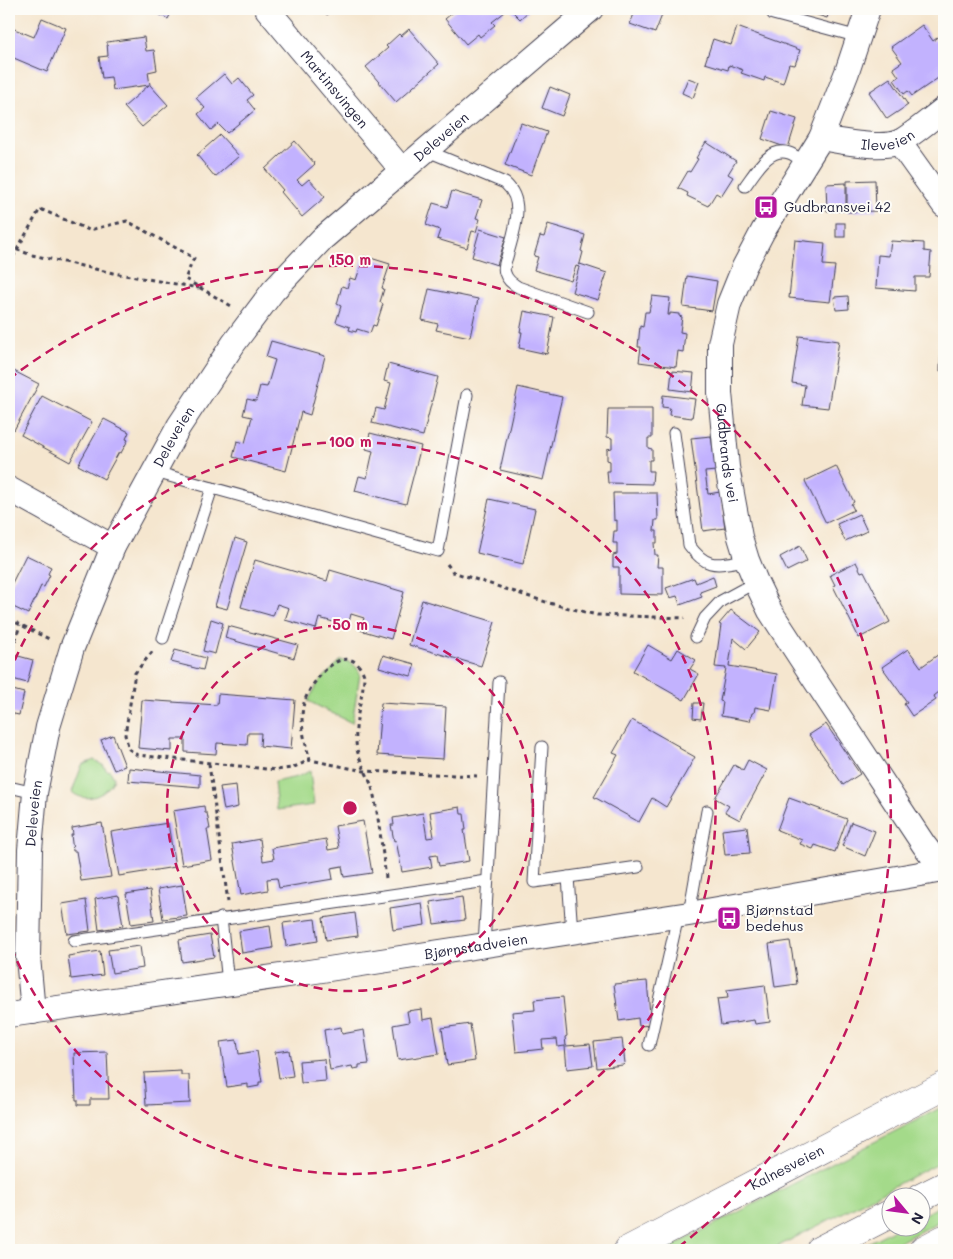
<svg xmlns="http://www.w3.org/2000/svg" width="953" height="1259" font-family="Mali,sans-serif">
<style>
.green{fill:#a4da8a;stroke:#637e62}
.building{fill:#c2b2fe}
.lines{fill:none;stroke-linecap:round;stroke-linejoin:round}
.lane-casing{stroke:#423f51;stroke-width:13}
.street-casing{stroke:#423f51;stroke-width:26}
.primary-casing{stroke:#423f51;stroke-width:29}
.highway-casing{stroke:#423f51;stroke-width:29}
.path{stroke:#423f51;stroke-width:3;stroke-dasharray:4 4;stroke-linecap:butt}
.lane{stroke:#fff;stroke-width:11}
.street{stroke:#fff;stroke-width:24}
.primary{stroke:#fff;stroke-width:28}
.highway{stroke:#fff;stroke-width:28}
.ring{fill:none;stroke:#c2185b;stroke-width:2.5;stroke-dasharray:9 6}
.labels{text-anchor:middle;stroke-width:4;stroke-linejoin:round;paint-order:stroke}
.street-label{font-size:14px;fill:#22223b;stroke:#fdfcf7}
.poi-label{font-size:14px;fill:#22223b;stroke:#fdfcf7;text-anchor:start}
.centre{fill:#c2185b;stroke:#fdfcf7;stroke-width:2.5}
.ring-label{font-size:15px;text-anchor:middle;font-weight:bold;fill:#c2185b;stroke:#fdfcf7;stroke-width:4;stroke-linejoin:round;paint-order:stroke}
</style>
<rect width="100%" height="100%" fill="#fdfcf7"/>
<filter id="ink" filterUnits="userSpaceOnUse"><feTurbulence type="fractalNoise" baseFrequency=".02" numOctaves="2"/><feDisplacementMap in="SourceGraphic" scale="10" xChannelSelector="R" yChannelSelector="G"/><feConvolveMatrix kernelMatrix="1 2 1 2 8 2 1 2 1" color-interpolation-filters="sRGB"/></filter>
<filter id="wash" filterUnits="userSpaceOnUse"><feTurbulence type="fractalNoise" baseFrequency=".0096" numOctaves="4" result="noise"/><feDisplacementMap in="SourceGraphic" scale="20" xChannelSelector="R" yChannelSelector="G"/><feGaussianBlur stdDeviation="1.12" result="paint"/><feColorMatrix in="noise" values="0 0 0 0 0 0 0 0 0 0 0 0 0 0 0 0 0 1.4 0 .05"/><feComposite in="paint" operator="in"/></filter>
<g filter="url(#wash)">
<rect width="100%" height="100%" fill="#f5e6cf"/>
<!-- green -->
<g class="green">
<path d="M340 661C349 660 357 665 360 674L352 723 308 701 318 683Z"/>
<path d="M94 760 104 766 106 770 110 771 114 778C109 794 86 805 72 792L82 765Z"/>
<polygon points="310,771 314,805 277,810 274,782 297,777"/>
<polygon points="944,1106 944,1160 771,1250 665,1250"/>
<polygon points="944,1203 944,1219 884,1250 854,1250 899,1227 920,1226 921,1216"/>
</g>
<g id="blocks">
<!-- building -->
<g class="building">
<polygon points="149,9 173,9 168,19"/>
<polygon points="321,9 335,9 327,15"/>
<polygon points="457,9 502,9 505,12 492,22 495,25 480,37 478,34 466,44 445,19"/>
<polygon points="510,9 531,9 520,19"/>
<polygon points="636,9 664,10 655,33 630,24"/>
<polygon points="798,9 830,9 827,18"/>
<polygon points="42,18 66,28 47,72 9,56 9,34 12,28 34,37"/>
<polygon points="922,25 933,41 941,35 944,41 944,74 912,96 908,91 904,94 894,80 899,77 893,68 902,62 891,47"/>
<polygon points="737,27 800,50 795,65 789,64 783,83 765,77 764,81 741,73 743,70 729,65 728,70 705,63 713,39 731,45"/>
<polygon points="409,29 439,64 396,102 366,67 388,48 386,46 399,34 401,36"/>
<polygon points="144,37 146,51 154,50 157,70 148,72 150,85 168,105 142,127 124,107 149,85 113,90 111,77 102,78 99,57 108,56 107,42"/>
<polygon points="224,74 232,84 239,78 253,95 247,100 255,110 227,133 218,124 211,130 198,114 205,108 196,98"/>
<polygon points="688,78 699,82 693,98 682,93"/>
<polygon points="890,78 908,105 887,119 869,92"/>
<polygon points="550,87 570,95 562,116 542,108"/>
<polygon points="771,111 797,119 788,148 762,139"/>
<polygon points="521,123 547,132 531,175 505,165"/>
<polygon points="220,135 239,156 215,177 197,155"/>
<polygon points="295,141 315,164 297,180 302,185 309,179 325,197 302,217 281,192 283,190 265,169"/>
<polygon points="706,142 736,161 728,174 733,177 721,196 716,193 708,206 687,196 688,193 678,188 688,171 690,172 698,159 696,158"/>
<polygon points="875,180 876,211 847,212 847,181"/>
<polygon points="846,183 846,211 827,211 826,184"/>
<polygon points="452,191 482,200 476,218 480,219 476,232 472,231 467,248 437,239 440,230 426,225 433,203 447,207"/>
<rect x="836" y="223" width="9" height="14"/>
<polygon points="548,224 585,235 581,251 583,252 579,267 576,266 571,281 534,270 538,257 534,256 540,236 544,237"/>
<polygon points="480,229 506,237 497,265 472,257"/>
<polygon points="795,240 825,243 823,265 835,266 830,302 789,298"/>
<polygon points="891,241 924,243 924,251 931,252 929,277 915,277 915,291 876,288 878,255 889,256"/>
<polygon points="364,256 390,264 382,288 384,289 380,302 383,304 376,326 373,325 370,333 357,329 356,332 349,330 350,327 336,322 341,306 337,304 342,286 347,288 350,278 356,280"/>
<polygon points="580,264 607,273 598,300 572,292"/>
<polygon points="687,276 717,281 712,311 683,307"/>
<polygon points="429,289 478,299 470,337 436,330 438,324 422,320"/>
<polygon points="652,296 670,298 668,315 670,315 670,313 679,314 679,316 682,317 680,332 685,333 683,352 678,351 676,367 639,362 641,347 638,347 640,326 643,327 645,312 649,312"/>
<polygon points="848,296 849,309 836,310 834,297"/>
<polygon points="942,308 944,308 944,371 940,371"/>
<polygon points="524,311 554,317 547,354 519,348 522,332 520,332"/>
<polygon points="799,336 839,341 828,408 802,405 805,385 792,383"/>
<polygon points="271,341 325,356 310,415 301,412 286,471 233,457 237,441 245,443 252,417 243,415 247,399 256,401 260,386 267,387 275,360 266,357"/>
<polygon points="388,364 438,377 423,436 372,423 376,408 384,410 391,383 384,381"/>
<polygon points="12,370 39,384 14,430 9,427 9,376"/>
<polygon points="672,371 694,373 692,392 670,389"/>
<polygon points="518,387 562,397 543,480 500,470"/>
<polygon points="663,395 695,399 692,418 669,415 670,408 662,407"/>
<polygon points="42,396 92,422 70,462 21,435"/>
<polygon points="608,409 652,409 652,438 648,438 648,448 652,449 652,460 649,460 649,471 653,471 652,484 608,483 607,471 610,471 610,461 607,460 607,449 612,448 612,438 607,437"/>
<polygon points="104,419 129,432 126,439 128,440 121,453 119,452 104,479 78,465"/>
<polygon points="370,433 421,446 406,504 355,491 359,476 367,478 373,451 366,449"/>
<polygon points="711,436 716,471 705,472 708,494 720,492 725,528 703,531 691,438"/>
<polygon points="836,466 854,502 851,504 854,510 826,523 805,481"/>
<polygon points="613,493 657,493 658,520 655,520 654,531 657,531 657,543 654,543 655,555 658,555 657,567 663,567 663,595 619,594 619,567 613,567 613,555 617,554 617,543 613,543 614,531 617,531 617,520 614,521"/>
<polygon points="489,499 535,509 523,564 477,553"/>
<polygon points="859,514 867,531 845,541 837,524"/>
<polygon points="235,538 247,542 227,609 215,606"/>
<polygon points="800,546 807,561 787,571 780,557"/>
<polygon points="26,555 51,567 48,574 50,575 44,587 41,586 28,614 9,605 9,581 12,583"/>
<polygon points="255,560 327,581 330,570 404,592 391,639 360,630 364,618 351,614 348,626 319,618 316,629 285,620 289,608 277,604 273,616 241,607"/>
<polygon points="856,562 861,572 864,571 890,622 859,638 833,586 835,585 830,575"/>
<polygon points="713,576 716,586 700,592 702,597 680,605 677,596 670,598 666,588 694,578 696,583"/>
<polygon points="422,600 495,622 481,666 409,645"/>
<polygon points="731,610 760,632 746,649 733,638 729,666 777,674 771,710 755,707 754,713 752,713 750,721 721,716 723,702 720,701 726,668 715,667 721,625 719,624"/>
<polygon points="211,619 223,623 215,654 203,651"/>
<polygon points="228,626 298,645 294,658 225,638"/>
<polygon points="648,645 672,659 678,649 696,660 690,669 699,674 684,700 633,671"/>
<polygon points="908,649 921,667 939,654 944,661 944,688 934,696 936,700 912,716 904,704 907,702 882,667"/>
<polygon points="175,650 206,658 203,670 171,662"/>
<polygon points="11,654 33,660 27,683 9,678 9,665"/>
<polygon points="383,655 415,664 411,676 379,667"/>
<polygon points="9,689 24,693 19,715 9,713"/>
<polygon points="218,694 295,700 291,749 260,746 261,733 248,733 247,745 217,743 216,754 185,752 185,739 172,739 172,751 138,748 142,700 217,705"/>
<polygon points="381,703 446,707 443,759 377,755"/>
<polygon points="694,703 703,703 701,719 693,718"/>
<polygon points="632,720 680,747 679,748 695,757 666,807 652,798 639,822 594,797 618,755 613,753"/>
<polygon points="826,724 860,774 843,785 809,735"/>
<polygon points="113,735 125,766 114,770 101,740"/>
<polygon points="748,760 767,770 740,820 725,812 729,806 715,798 734,765 743,770"/>
<polygon points="129,768 200,775 200,787 128,781"/>
<polygon points="236,785 238,807 224,810 220,787"/>
<polygon points="789,798 847,819 835,852 815,845 813,849 800,844 802,840 777,830"/>
<polygon points="204,806 205,813 207,813 210,829 207,829 212,860 182,865 173,811"/>
<polygon points="460,807 461,814 464,814 466,830 464,830 469,861 439,866 437,855 430,856 432,867 402,872 396,840 394,841 391,825 394,825 393,818 423,813 427,838 434,837 430,812"/>
<polygon points="363,821 372,873 344,877 342,866 331,868 333,879 279,888 277,878 267,879 268,890 241,895 232,844 260,839 263,861 274,859 272,848 326,839 328,850 339,848 335,826"/>
<polygon points="851,822 875,831 865,856 842,846"/>
<polygon points="102,823 111,877 81,881 76,851 73,851 71,835 73,835 72,828"/>
<polygon points="168,823 175,867 119,876 111,832"/>
<polygon points="747,827 750,853 725,855 722,830"/>
<polygon points="182,885 187,916 163,919 158,889"/>
<polygon points="150,890 154,921 131,924 126,894"/>
<polygon points="118,895 123,926 99,930 95,899"/>
<polygon points="462,897 465,920 434,924 430,902"/>
<polygon points="86,900 90,931 67,934 62,904"/>
<polygon points="422,903 425,925 393,930 390,908"/>
<polygon points="355,913 358,936 326,940 323,918"/>
<polygon points="315,919 318,941 286,946 283,923"/>
<polygon points="270,926 273,948 242,953 239,931"/>
<polygon points="210,935 214,957 182,962 179,940"/>
<polygon points="790,941 797,984 775,987 769,944"/>
<polygon points="140,946 143,968 112,973 108,950"/>
<polygon points="100,951 103,975 71,979 68,956"/>
<polygon points="647,981 651,1025 639,1026 638,1018 619,1021 614,984"/>
<polygon points="765,985 770,1022 755,1024 754,1020 721,1025 717,999 728,998 727,990"/>
<polygon points="563,997 567,1036 565,1037 566,1046 590,1044 593,1066 567,1069 565,1046 558,1047 557,1039 542,1040 543,1049 516,1052 512,1012 535,1010 534,1000"/>
<polygon points="422,1009 423,1020 433,1018 439,1054 398,1060 393,1025 409,1022 407,1011"/>
<polygon points="470,1024 475,1061 447,1065 442,1028"/>
<polygon points="341,1027 342,1034 364,1030 369,1064 359,1065 359,1068 353,1069 352,1066 330,1070 324,1030"/>
<polygon points="622,1039 625,1063 623,1065 597,1068 594,1042"/>
<polygon points="237,1040 239,1054 257,1051 262,1082 259,1082 259,1086 248,1088 248,1084 227,1087 220,1042"/>
<polygon points="289,1050 293,1076 279,1078 275,1052"/>
<polygon points="107,1052 109,1099 90,1099 90,1105 78,1105 78,1100 76,1100 74,1053"/>
<polygon points="324,1059 326,1081 301,1083 299,1061"/>
<polygon points="181,1071 181,1075 189,1075 190,1103 146,1105 144,1073"/>
</g>
</g>
</g>
<g filter="url(#ink)">
<use href="#blocks" fill-opacity="0" stroke="#423f51" stroke-width="1"/>
<g class="lines">
<!-- lane casing -->
<g class="lane-casing">
<g id="lane">
<polyline points="773,14 859,37"/>
<path d="M425 150 505 183C527 202 513 233 507 257 505 262 503 268 505 273 507 280 512 283 518 287L588 312"/>
<path d="M745 186C755 173 769 146 789 153 795 155 801 160 806 163"/>
<path d="M674 433 689 545C708 571 718 564 747 560"/>
<polyline points="155,472 438,551 467,395"/>
<polyline points="696,637 705,618 721,601 756,582"/>
<polyline points="163,638 212,488"/>
<polyline points="542,747 534,882 638,867"/>
<polyline points="9,787 35,793"/>
<polyline points="568,877 572,932"/>
<polyline points="689,914 707,811"/>
<polyline points="221,918 228,983"/>
<polyline points="74,941 487,881"/>
<polyline points="484,946 499,682"/>
<polyline points="649,1045 678,916"/>
</g>
</g>
<!-- street casing -->
<g class="street-casing">
<g id="street">
<path id="s1" d="M267 9 402 170"/>
<path id="s2" d="M868 9 847 72 821 138 763 231 744 267 729 304 720 344V393L727 467 740 537 747 560 756 582 770 611 815 680 924 845 944 871"/>
<path id="s3" d="M821 138C840 141 881 150 899 142 911 136 932 118 944 109"/>
<polyline points="899,142 944,205"/>
<polyline points="9,489 113,547"/>
<path id="s4" d="M33 1012 28 957 30 850 35 793 48 727 72 648 113 547 179 426 234 343 273 291 322 239 591 9"/>
<path id="s5" d="M9 1015 309 972 689 914 943 870"/>
</g>
</g>
<!-- primary casing -->
<g class="primary-casing">
<g id="primary">
<path id="s6" d="M628 1250 944 1086"/>
</g>
</g>
<!-- highway casing -->
<g class="highway-casing">
<g id="highway">
<polyline points="920,1198 944,1186"/>
<polyline points="820,1250 890,1214"/>
<polyline points="923,1250 944,1239"/>
</g>
</g>
<!-- path -->
<g class="path">
<polyline points="9,247 32,255 113,273 199,288"/>
<polyline points="9,264 40,209 89,230 127,221 194,258 185,279 233,307"/>
<polyline points="447,564 453,572 549,603 597,615 685,618"/>
<polyline points="9,619 51,640"/>
<polyline points="152,652 135,673 125,735 129,749 137,755 276,770 292,768 310,760"/>
<polyline points="9,653 11,654 20,625"/>
<polyline points="209,764 228,902"/>
<path d="M386 878C382 849 379 819 373 791 369 774 356 759 356 740 355 726 358 713 361 699 362 692 364 683 364 676 364 673 361 669 359 666 341 643 310 684 305 700 298 719 305 742 310 760L364 771 477 776"/>
</g>
<!-- lane -->
<use href="#lane" class="lane"/>
<!-- street -->
<use href="#street" class="street"/>
<!-- primary -->
<use href="#primary" class="primary"/>
<!-- highway -->
<use href="#highway" class="highway"/>
</g>
</g>
<!-- distance rings -->
<g class="ring">
<circle cx="350" cy="808" r="183"/>
<path d="M9 674A366 366 0 1 1 9 942"/>
<path d="M9 379A548 548 0 1 1 676 1249"/>
</g>
<!-- icons -->
<defs>
<g id="bus-square" transform="scale(1.25)"><rect x="-9" y="-9" width="18" height="18" rx="4" fill="#b5179e" stroke="#fdfcf7"/><path d="M-5-6H5V4H4V6H2V4H-2V6H-4V4H-5ZM-3.5-4V0h7V-4ZM-3.5 1.2v1.5H-2V1.2ZM2 1.2v1.5H3.5V1.2Z" fill="#fff"/></g>
</defs>
<g fill-rule="evenodd">
<use href="#bus-square" x="766" y="207"/>
<use href="#bus-square" x="729" y="918"/>
</g>
<g class="labels">
<!-- street labels -->
<g class="street-label">
<text dy="5" stroke="none"><textPath href="#s1" startOffset="105">Martinsvingen</textPath></text>
<text dy="5" stroke="none"><textPath href="#s3" startOffset="68">Ileveien</textPath></text>
<text dy="5" stroke="none"><textPath href="#s4" startOffset="1009">Deleveien</textPath></text>
<text dy="5" stroke="none"><textPath href="#s4" startOffset="604">Deleveien</textPath></text>
<text dy="5" stroke="none"><textPath href="#s2" startOffset="478">Gudbrands vei</textPath></text>
<text dy="5" stroke="none"><textPath href="#s4" startOffset="199">Deleveien</textPath></text>
<text dy="5" stroke="none"><textPath href="#s5" startOffset="472">Bjørnstadveien</textPath></text>
<text dy="5" stroke="none"><textPath href="#s6" startOffset="179">Kalnesveien</textPath></text>
</g>
<!-- poi labels -->
<g class="poi-label">
<text x="784" y="212">Gudbransvei 42</text>
<text x="746" y="915">Bjørnstad<tspan x="746" dy="16">bedehus</tspan></text>
</g>
</g>
<circle cx="350" cy="808" r="8" class="centre"/>
<g class="ring-label">
<text x="350" y="265">150 m</text>
<text x="350" y="447">100 m</text>
<text x="350" y="630">50 m</text>
</g>
<!-- margin -->
<rect width="953" height="1259" fill="none" stroke="#fdfcf7" stroke-width="30"/>
<!-- north arrow -->
<g transform="translate(906 1212) rotate(119)"><circle r="24" fill="#fdfcf7" stroke="#a5a5ac"/>
<path d="M0-4L9 19L0 12L-9 19Z" fill="#b5179e"/>
<text y="-8" font-size="14" font-weight="bold" text-anchor="middle" fill="#22223b">N</text>
</g>
</svg>
